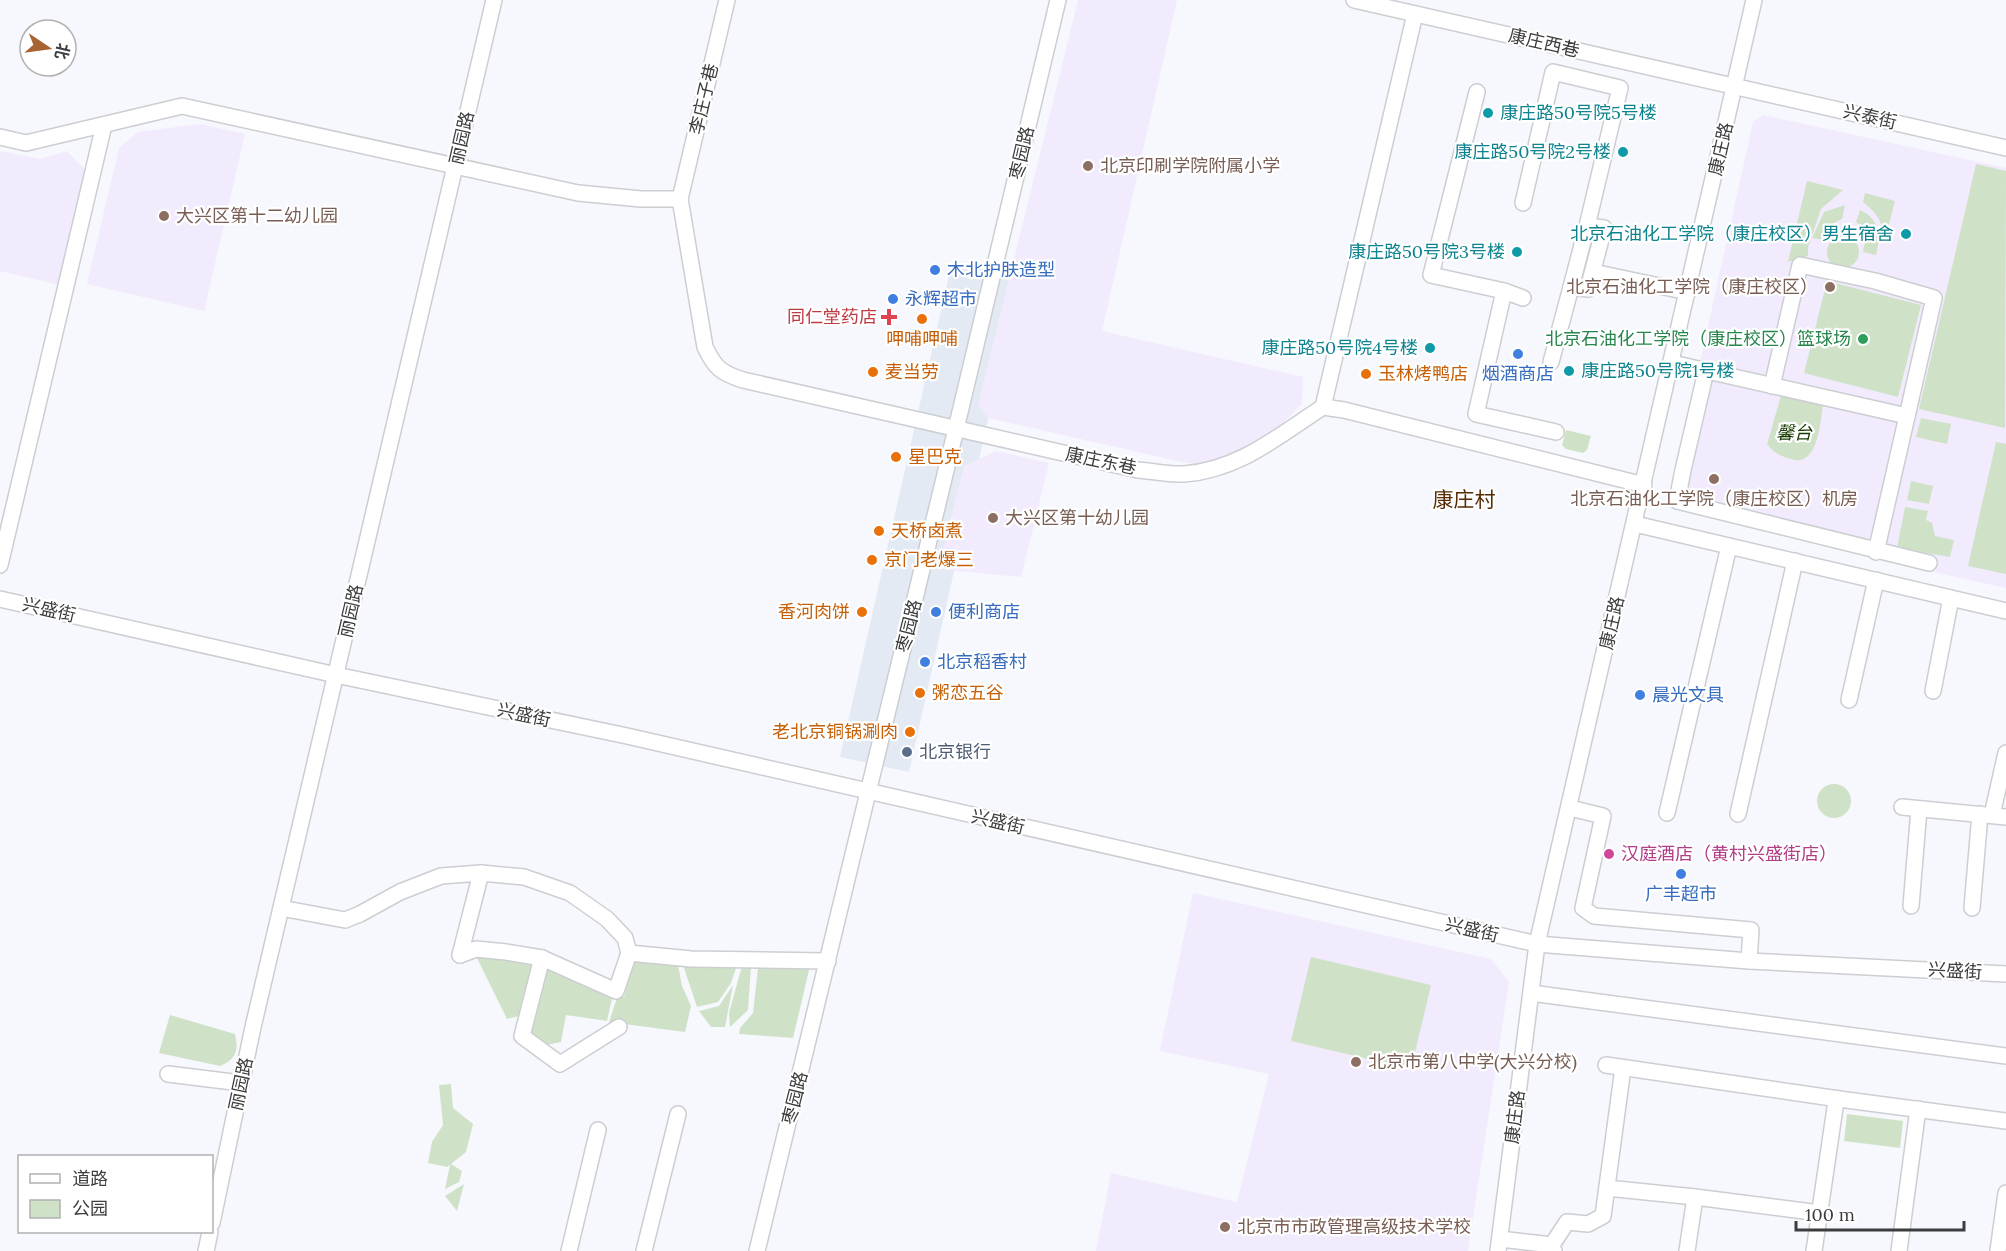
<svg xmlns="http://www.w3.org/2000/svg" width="2006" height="1251" font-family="Lora,'Noto Sans SC',serif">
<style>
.built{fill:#e3eaf3}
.education{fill:#f1ebfd}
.green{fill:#cfe2c7}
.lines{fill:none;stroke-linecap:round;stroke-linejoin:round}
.minor-casing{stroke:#ccced2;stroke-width:18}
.minor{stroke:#fff;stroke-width:15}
.culture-dot{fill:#0f9aa8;stroke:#fff;stroke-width:2}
.education-dot{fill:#8d6e63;stroke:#fff;stroke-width:2}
.shop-dot{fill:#3f7fe0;stroke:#fff;stroke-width:2}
.health-dot{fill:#e0444e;stroke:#fff;stroke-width:2}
.food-dot{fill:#e8710a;stroke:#fff;stroke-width:2}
.leisure-dot{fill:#2e9e5b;stroke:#fff;stroke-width:2}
.service-dot{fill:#5c6f8a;stroke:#fff;stroke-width:2}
.hotel-dot{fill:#d1479c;stroke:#fff;stroke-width:2}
.labels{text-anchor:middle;stroke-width:4.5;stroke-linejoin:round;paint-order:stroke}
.street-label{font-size:18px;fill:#3c3d3e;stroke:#fff}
.culture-label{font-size:18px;fill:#0d838f;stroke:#fff;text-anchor:end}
.education-label{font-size:18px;fill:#785e54;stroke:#fff;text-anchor:start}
.shop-label{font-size:18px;fill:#366cbe;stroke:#fff;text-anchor:start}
.health-label{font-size:18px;fill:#be3a42;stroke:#fff;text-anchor:end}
.food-label{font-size:18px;fill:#c56008;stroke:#fff;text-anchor:start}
.leisure-label{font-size:18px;fill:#27864d;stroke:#fff;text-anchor:end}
.park-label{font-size:18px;font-style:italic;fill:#183b00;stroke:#fff}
.service-label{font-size:18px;fill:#4e5e75;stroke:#fff;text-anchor:start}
.hotel-label{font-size:18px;fill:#b23c85;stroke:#fff;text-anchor:start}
.quarter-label{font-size:21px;fill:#572c05;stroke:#fff}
</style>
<rect width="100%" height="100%" fill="#f6f8fd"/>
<!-- built -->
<polygon class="built" points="952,262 1020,277 909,772 840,757"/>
<!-- education -->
<g class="education">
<polygon points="1078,0 1177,0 1102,331 1303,377 1302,404 1253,453 1222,468 1182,462 988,418 978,405"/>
<polygon points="1763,115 2006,168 2006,588 1870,558 1669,503 1753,122"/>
<polygon points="200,124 245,134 204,311 87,284 119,148 138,132"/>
<polygon points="0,151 40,159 67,151 86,171 59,285 0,271"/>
<polygon points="996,451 1049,463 1021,577 938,569 964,466"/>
<polygon points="1193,893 1491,959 1509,982 1468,1251 1096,1251 1111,1173 1237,1202 1269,1074 1160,1051"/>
</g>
<!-- green -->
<g class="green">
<polygon points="1976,164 2006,171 2005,428 1919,409"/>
<polygon points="1807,181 1843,190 1821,209 1808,247 1808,256 1788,262"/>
<path d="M1865 193 1895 201 1885 239C1882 221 1877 213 1863 202Z"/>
<path d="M1845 205 1842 219C1831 224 1826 228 1823 240L1812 238 1824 212Z"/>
<path d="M1860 210C1880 219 1881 236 1876 255L1863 252C1865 239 1870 231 1856 222Z"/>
<circle cx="1843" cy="252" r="16"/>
<polygon points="1827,281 1921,305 1898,397 1804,373"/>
<path d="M1781 396 1823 405C1820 423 1818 468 1791 459 1780 456 1774 453 1767 444Z"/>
<polygon points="1921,418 1951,424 1947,444 1916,437"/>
<polygon points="1566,430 1591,436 1587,450 1583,453 1566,449 1562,445"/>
<polygon points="1996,442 2006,444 2006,574 1968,566"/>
<polygon points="1911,481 1933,486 1929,504 1907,500"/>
<polygon points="1905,507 1928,511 1926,520 1932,523 1935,536 1954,540 1950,557 1897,548"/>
<circle cx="1834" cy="801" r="17"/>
<polygon points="476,956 536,960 523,1015 507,1019"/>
<polygon points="1311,957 1431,985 1411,1069 1291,1041"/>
<polygon points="634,960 678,965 682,986 691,1006 685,1032 609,1022 618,995 624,997"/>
<polygon points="545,963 613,994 607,1021 566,1015 561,1042 546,1045 530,1032"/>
<polygon points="683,965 737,965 731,983 718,1002 697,1007"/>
<polygon points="742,966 751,966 748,1010 730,1027 729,1013"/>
<polygon points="810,966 793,1038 739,1034 740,1028 753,1013 758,968"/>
<polygon points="733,985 725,1027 711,1027 699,1011 719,1006"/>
<path d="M170 1015 235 1034C239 1051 236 1059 220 1066L159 1053Z"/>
<polygon points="451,1084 453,1108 473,1124 466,1152 451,1164 462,1171 459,1182 445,1189 450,1165 447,1167 428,1163 432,1142 443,1125 439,1085"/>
<polygon points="1847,1114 1903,1121 1900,1148 1844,1141"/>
<polygon points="464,1184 457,1211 445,1196"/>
</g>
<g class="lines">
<!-- minor casing -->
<g class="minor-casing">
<g id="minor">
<path d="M727 0 680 199 705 347C715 368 721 373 743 380L1138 470C1153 471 1169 475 1184 474 1239 470 1278 436 1323 407L1344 410 1644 485"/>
<polyline points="1354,0 2006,148"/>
<polyline points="1477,92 1431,275 1504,291 1523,298"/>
<polyline points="0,137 26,143 182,106 578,193 641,199 680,199"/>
<polyline points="1523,203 1553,72 1620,88 1587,226 1604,228 1588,289 1571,287 1587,226"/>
<polyline points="1593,272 1688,292"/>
<polyline points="1504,291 1476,414 1556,432"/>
<polyline points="1551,362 1571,287"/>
<polyline points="1672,363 1907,416"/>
<polyline points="1706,371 1683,470 1677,501 1929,563"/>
<polyline points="1772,386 1800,265 1875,281 1934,298 1876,552"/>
<polyline points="1323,407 1415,14"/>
<polyline points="1635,524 2006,611"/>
<polyline points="0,565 104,125"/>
<polyline points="0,599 336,675 627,736 1537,944 1749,961 2006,974"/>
<polyline points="1933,691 1951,598"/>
<polyline points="1849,700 1876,580"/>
<polyline points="1902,807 2006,817"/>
<polyline points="1570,808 1603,816 1583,908 1594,916 1751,930 1749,961"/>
<polyline points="1667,813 1729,546"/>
<polyline points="1738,814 1795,561"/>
<polyline points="1992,815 2006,753"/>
<polyline points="1911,906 1919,809"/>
<polyline points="281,908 345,920 360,914 400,892 441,876 481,873 524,877 570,893 607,919 625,938 629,953 691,959 828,961"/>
<polyline points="1972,908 1980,814"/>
<polyline points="460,955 476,949 506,952 542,958 522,1036 560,1064 619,1027"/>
<polyline points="460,955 481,873"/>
<polyline points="542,958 616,991 629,953"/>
<polyline points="1531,993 2006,1056"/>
<polyline points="1606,1065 1839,1099"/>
<polyline points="168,1074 241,1083"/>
<polyline points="1607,1188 1695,1197"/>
<polyline points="212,1223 253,1027 494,0"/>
<polyline points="1500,1239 1552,1245"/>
<polyline points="206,1251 210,1232"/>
<polyline points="569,1251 598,1130"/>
<polyline points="644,1251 678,1114"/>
<polyline points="757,1251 956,429 1058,0"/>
<polyline points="1498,1251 1537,944 1754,0"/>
<polyline points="1554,1251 1552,1245 1567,1222 1588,1224 1603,1216 1623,1068"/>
<polyline points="1687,1251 1695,1197 1820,1213"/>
<polyline points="1814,1251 1836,1101 1839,1099 2006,1121"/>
<polyline points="1899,1251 1918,1109"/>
<polyline points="1998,1251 2006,1193"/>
</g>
</g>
<!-- minor -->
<use href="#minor" class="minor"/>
</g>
<!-- markers -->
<g class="culture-dot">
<circle cx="1488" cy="113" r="6"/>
<circle cx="1623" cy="152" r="6"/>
<circle cx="1906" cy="234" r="6"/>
<circle cx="1517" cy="252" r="6"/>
<circle cx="1430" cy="348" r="6"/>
<circle cx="1569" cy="371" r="6"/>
</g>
<g class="education-dot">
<circle cx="1088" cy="166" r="6"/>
<circle cx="164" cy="216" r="6"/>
<circle cx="1830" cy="287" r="6"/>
<circle cx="1714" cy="479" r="6"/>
<circle cx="993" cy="518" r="6"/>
<circle cx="1356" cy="1062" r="6"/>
<circle cx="1225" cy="1227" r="6"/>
</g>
<g class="shop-dot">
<circle cx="935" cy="270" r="6"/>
<circle cx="893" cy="299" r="6"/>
<circle cx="1518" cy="354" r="6"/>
<circle cx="936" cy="612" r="6"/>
<circle cx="925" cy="662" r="6"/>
<circle cx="1640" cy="695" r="6"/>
<circle cx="1681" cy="874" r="6"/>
</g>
<path class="health-dot" d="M886 308h6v6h6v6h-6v6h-6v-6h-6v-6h6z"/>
<g class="food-dot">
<circle cx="922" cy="319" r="6"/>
<circle cx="873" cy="372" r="6"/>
<circle cx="1366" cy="374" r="6"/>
<circle cx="896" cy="457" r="6"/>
<circle cx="879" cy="531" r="6"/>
<circle cx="872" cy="560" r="6"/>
<circle cx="862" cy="612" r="6"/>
<circle cx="920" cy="693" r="6"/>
<circle cx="910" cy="732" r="6"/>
</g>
<circle class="leisure-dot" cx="1863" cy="339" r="6"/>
<circle class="service-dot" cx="907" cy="752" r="6"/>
<circle class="hotel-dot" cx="1609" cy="854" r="6"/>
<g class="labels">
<!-- street labels -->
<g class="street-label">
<text transform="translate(1544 43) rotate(13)" y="6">康庄西巷</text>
<text transform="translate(704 99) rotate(-77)" y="6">李庄子巷</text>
<text transform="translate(1870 117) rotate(13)" y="6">兴泰街</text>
<text transform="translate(462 138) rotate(-77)" y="6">丽园路</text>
<text transform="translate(1721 149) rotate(-77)" y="6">康庄路</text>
<text transform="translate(1022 153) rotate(-77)" y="6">枣园路</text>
<text transform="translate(1101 461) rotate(12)" y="6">康庄东巷</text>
<text transform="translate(49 610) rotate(13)" y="6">兴盛街</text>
<text transform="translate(351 611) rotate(-77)" y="6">丽园路</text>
<text transform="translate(1612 623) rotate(-77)" y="6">康庄路</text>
<text transform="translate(909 626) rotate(-76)" y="6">枣园路</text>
<text transform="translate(524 715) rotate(12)" y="6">兴盛街</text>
<text transform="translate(998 822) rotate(13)" y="6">兴盛街</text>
<text transform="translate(1472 930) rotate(13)" y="6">兴盛街</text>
<text transform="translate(1955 971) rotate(3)" y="6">兴盛街</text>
<text transform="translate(241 1084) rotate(-78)" y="6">丽园路</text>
<text transform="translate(795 1098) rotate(-76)" y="6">枣园路</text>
<text transform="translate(1515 1117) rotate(-83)" y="6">康庄路</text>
</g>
<!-- culture labels -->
<g class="culture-label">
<text x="1500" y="119" text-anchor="start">康庄路50号院5号楼</text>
<text x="1611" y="158">康庄路50号院2号楼</text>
<text x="1894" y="240">北京石油化工学院（康庄校区）男生宿舍</text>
<text x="1505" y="258">康庄路50号院3号楼</text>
<text x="1418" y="354">康庄路50号院4号楼</text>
<text x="1581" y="377" text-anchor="start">康庄路50号院1号楼</text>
</g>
<!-- education labels -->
<g class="education-label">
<text x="1100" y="172">北京印刷学院附属小学</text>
<text x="176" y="222">大兴区第十二幼儿园</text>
<text x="1818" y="293" text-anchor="end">北京石油化工学院（康庄校区）</text>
<text x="1714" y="505" text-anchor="middle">北京石油化工学院（康庄校区）机房</text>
<text x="1005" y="524">大兴区第十幼儿园</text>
<text x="1368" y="1068">北京市第八中学(大兴分校)</text>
<text x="1237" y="1233">北京市市政管理高级技术学校</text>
</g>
<!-- shop labels -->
<g class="shop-label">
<text x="947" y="276">木北护肤造型</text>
<text x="905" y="305">永辉超市</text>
<text x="1518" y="380" text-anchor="middle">烟酒商店</text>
<text x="948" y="618">便利商店</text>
<text x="937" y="668">北京稻香村</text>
<text x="1652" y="701">晨光文具</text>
<text x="1681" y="900" text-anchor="middle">广丰超市</text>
</g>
<!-- health labels -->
<g class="health-label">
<text x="877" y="323">同仁堂药店</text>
</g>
<!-- food labels -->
<g class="food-label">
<text x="922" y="345" text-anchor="middle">呷哺呷哺</text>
<text x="885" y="378">麦当劳</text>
<text x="1378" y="380">玉林烤鸭店</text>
<text x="908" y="463">星巴克</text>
<text x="891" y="537">天桥卤煮</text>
<text x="884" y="566">京门老爆三</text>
<text x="850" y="618" text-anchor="end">香河肉饼</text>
<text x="932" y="699">粥恋五谷</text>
<text x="898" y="738" text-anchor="end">老北京铜锅涮肉</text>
</g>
<!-- leisure labels -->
<g class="leisure-label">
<text x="1851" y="345">北京石油化工学院（康庄校区）篮球场</text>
</g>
<!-- park labels -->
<g class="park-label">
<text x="1794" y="439">馨台</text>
</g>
<!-- service labels -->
<g class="service-label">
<text x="919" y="758">北京银行</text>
</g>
<!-- hotel labels -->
<g class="hotel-label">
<text x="1621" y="860">汉庭酒店（黄村兴盛街店）</text>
</g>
<!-- quarter labels -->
<g class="quarter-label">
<text x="1464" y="507">康庄村</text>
</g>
</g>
<!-- legend -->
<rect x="18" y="1155" width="195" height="78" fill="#ffffff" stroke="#b1b1b2" stroke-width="1.5"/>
<rect x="30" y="1174" width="30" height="9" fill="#ffffff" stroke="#b1b1b2" stroke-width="1.5"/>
<text x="72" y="1185" font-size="18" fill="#3c3d3e">道路</text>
<rect x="30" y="1200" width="30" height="18" fill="#cfe2c7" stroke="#b1b1b2" stroke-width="1.5"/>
<text x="72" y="1215" font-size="18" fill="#3c3d3e">公园</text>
<!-- north arrow -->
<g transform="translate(48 48) rotate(103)"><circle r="28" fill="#ffffff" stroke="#b1b1b2" stroke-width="1.5"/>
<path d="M0-4.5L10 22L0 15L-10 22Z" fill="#a76432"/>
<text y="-9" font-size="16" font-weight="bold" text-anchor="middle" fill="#3c3d3e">北</text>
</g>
<!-- scale -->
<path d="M1796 1221v9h168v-9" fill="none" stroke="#3c3d3e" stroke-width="3"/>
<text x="1805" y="1221" font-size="18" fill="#3c3d3e" stroke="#ffffff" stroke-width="4.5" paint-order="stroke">100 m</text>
</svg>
